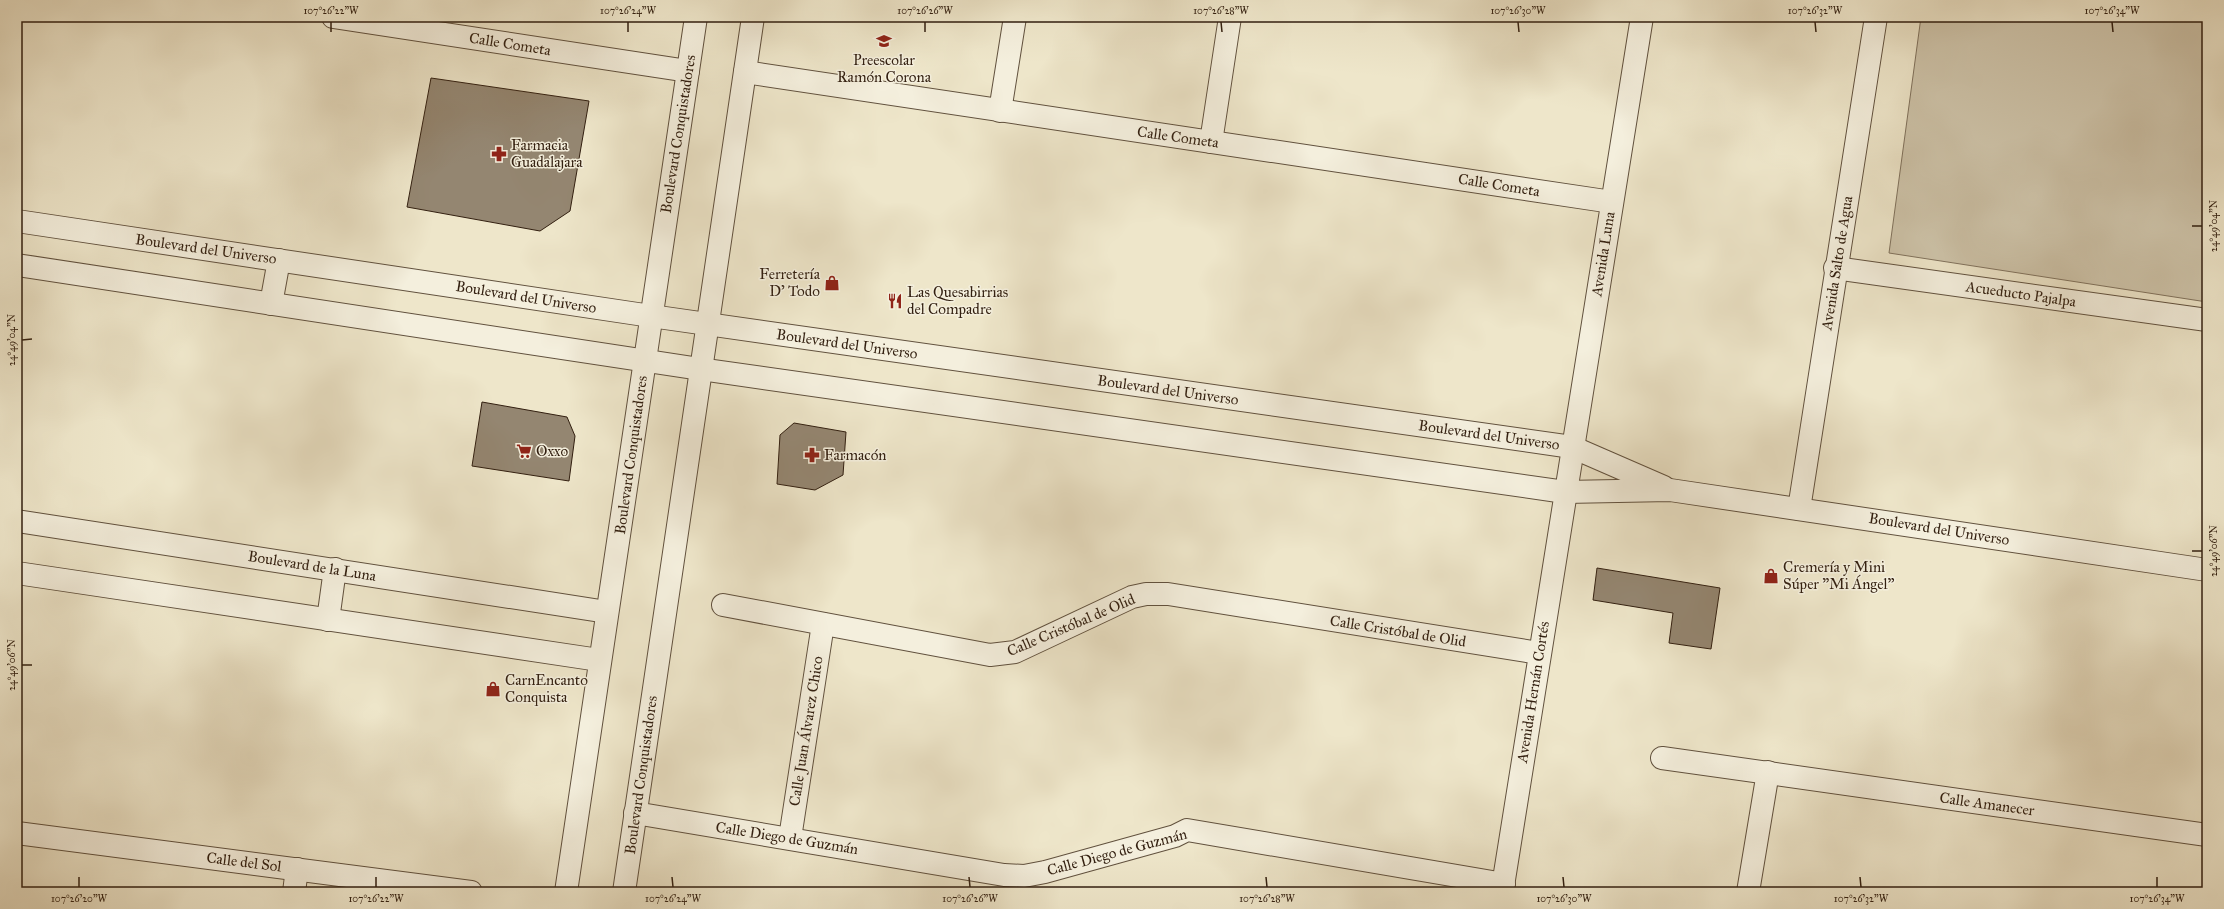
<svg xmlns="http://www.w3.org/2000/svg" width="2224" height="909" font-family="'IM FELL Great Primer',serif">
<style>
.green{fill:#cec4aa;stroke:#80725d}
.building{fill:#948671;stroke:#321f10}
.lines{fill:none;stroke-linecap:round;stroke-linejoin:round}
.minor-casing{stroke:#61513e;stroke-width:24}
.minor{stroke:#f4efdd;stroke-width:22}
.ticks{fill:none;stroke:#321f10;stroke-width:1.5}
.labels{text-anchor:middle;stroke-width:3;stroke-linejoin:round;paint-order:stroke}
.street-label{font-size:15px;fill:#321f10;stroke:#f4efdd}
.poi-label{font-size:15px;fill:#321f10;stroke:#f4efdd;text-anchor:start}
.neatline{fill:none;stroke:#321f10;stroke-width:1.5}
.ticks-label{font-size:10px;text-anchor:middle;fill:#321f10}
</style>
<rect width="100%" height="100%" fill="#eee6ca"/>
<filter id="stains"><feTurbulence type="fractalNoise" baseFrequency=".005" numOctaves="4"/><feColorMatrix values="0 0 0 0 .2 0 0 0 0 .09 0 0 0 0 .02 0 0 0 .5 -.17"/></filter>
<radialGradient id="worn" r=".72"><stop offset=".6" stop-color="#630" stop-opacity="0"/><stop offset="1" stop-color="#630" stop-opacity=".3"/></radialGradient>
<!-- green -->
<polygon class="green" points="1921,17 2207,17 2207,302 1889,253"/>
<!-- building -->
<g class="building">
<polygon points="431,78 589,101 570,211 540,231 407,207"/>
<polygon points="482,402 567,417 575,436 569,481 472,466"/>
<polygon points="794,423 846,432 843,475 815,490 777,484 780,435"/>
<polygon points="1597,568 1720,588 1711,649 1669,643 1673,613 1593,600"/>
</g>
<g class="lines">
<!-- minor casing -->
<g class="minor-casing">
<g id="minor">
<polyline points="333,17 688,71"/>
<polyline points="745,72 1612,202"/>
<polyline points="1000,111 1015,17"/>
<polyline points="1211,142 1230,17"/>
<polyline points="17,221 651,316 1572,447 1664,487"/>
<polyline points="17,265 700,369 1565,492 1670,490 2207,570"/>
<polyline points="1835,268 2207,320"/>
<polyline points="271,304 279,260"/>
<polyline points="1799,509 1876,17"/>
<polyline points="17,521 607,612"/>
<polyline points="17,573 599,660"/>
<polyline points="723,605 990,655 1015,652 1132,597 1146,594 1168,594 1539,653"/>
<polyline points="328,620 335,569"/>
<polyline points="1662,758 2207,835"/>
<polyline points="635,813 1004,875 1024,876 1045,872 1175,836 1187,830 1504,884"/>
<polyline points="17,833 471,892"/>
<polyline points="790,838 823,624"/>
<polyline points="294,892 297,869"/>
<polyline points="566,892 696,17"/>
<polyline points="624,892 753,17"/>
<polyline points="1502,892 1642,17"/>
<polyline points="1748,892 1768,772"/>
</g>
</g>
<!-- minor -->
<use href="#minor" class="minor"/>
</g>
<!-- ticks -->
<path class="ticks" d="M331 22V32M628 22V32M925 22V32M1221 22 1222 32M1518 22 1519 32M1815 22 1816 32M2112 22 2113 32M2192 226H2202M22 340 32 339M2192 551H2202M22 665H32M79 877V887M376 877V887M672 877 673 887M969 877 970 887M1266 877 1267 887M1563 877 1564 887M1860 877 1861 887M2157 877V887"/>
<!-- icons -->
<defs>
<g id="school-bare" transform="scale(1.2)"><path d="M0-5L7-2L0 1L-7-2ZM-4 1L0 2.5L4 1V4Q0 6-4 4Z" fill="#8f2418" stroke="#f4efdd" stroke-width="2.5" paint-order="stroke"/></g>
<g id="pharmacy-bare" transform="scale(1.2)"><path d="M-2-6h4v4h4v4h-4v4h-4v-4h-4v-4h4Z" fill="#8f2418" stroke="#f4efdd" stroke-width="2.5" paint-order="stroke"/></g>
<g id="shop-bare" transform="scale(1.2)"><path d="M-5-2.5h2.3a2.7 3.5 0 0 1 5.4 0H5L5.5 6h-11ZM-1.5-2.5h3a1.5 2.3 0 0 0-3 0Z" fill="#8f2418" stroke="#f4efdd" stroke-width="2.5" paint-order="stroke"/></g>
<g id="restaurant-bare" transform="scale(1.2)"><path d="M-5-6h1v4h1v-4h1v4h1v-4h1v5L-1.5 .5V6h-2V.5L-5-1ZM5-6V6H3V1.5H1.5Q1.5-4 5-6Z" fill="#8f2418" stroke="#f4efdd" stroke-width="2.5" paint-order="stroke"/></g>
<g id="supermarket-bare" transform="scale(1.2)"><path d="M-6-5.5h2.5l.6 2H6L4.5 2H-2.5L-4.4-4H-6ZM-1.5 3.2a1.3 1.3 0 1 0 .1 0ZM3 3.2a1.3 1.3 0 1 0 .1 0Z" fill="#8f2418" stroke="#f4efdd" stroke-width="2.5" paint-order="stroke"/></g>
</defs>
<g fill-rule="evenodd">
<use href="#school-bare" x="884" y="41"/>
<use href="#pharmacy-bare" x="499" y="154"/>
<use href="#shop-bare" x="832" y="283"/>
<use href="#restaurant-bare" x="895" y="301"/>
<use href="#supermarket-bare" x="524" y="451"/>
<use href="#pharmacy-bare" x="812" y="455"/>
<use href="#shop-bare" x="1771" y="576"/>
<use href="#shop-bare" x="493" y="689"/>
</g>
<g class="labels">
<!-- street labels -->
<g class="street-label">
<text transform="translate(510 44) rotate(9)" y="5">Calle Cometa</text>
<text transform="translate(678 134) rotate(-81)" y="5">Boulevard Conquistadores</text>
<text transform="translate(1178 137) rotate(8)" y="5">Calle Cometa</text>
<text transform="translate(1499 185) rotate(9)" y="5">Calle Cometa</text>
<text transform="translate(206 249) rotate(8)" y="5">Boulevard del Universo</text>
<text transform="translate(1603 254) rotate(-81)" y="5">Avenida Luna</text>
<text transform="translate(1837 263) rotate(-81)" y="5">Avenida Salto de Agua</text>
<text transform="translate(2021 294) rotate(8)" y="5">Acueducto Pajalpa</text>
<text transform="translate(526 297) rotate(9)" y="5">Boulevard del Universo</text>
<text transform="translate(847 344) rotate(8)" y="5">Boulevard del Universo</text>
<text transform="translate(1168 390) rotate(8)" y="5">Boulevard del Universo</text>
<text transform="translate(1489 435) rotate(8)" y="5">Boulevard del Universo</text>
<text transform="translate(631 455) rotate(-82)" y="5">Boulevard Conquistadores</text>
<text transform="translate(1939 529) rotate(9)" y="5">Boulevard del Universo</text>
<text transform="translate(312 566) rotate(9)" y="5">Boulevard de la Luna</text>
<text transform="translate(1071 625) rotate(-23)" y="5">Calle Cristóbal de Olid</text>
<text transform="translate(1398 631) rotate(9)" y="5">Calle Cristóbal de Olid</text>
<text transform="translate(1533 692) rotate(-81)" y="5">Avenida Hernán Cortés</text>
<text transform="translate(806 731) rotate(-81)" y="5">Calle Juan Álvarez Chico</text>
<text transform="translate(641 775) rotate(-82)" y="5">Boulevard Conquistadores</text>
<text transform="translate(1987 804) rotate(8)" y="5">Calle Amanecer</text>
<text transform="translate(787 838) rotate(9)" y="5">Calle Diego de Guzmán</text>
<text transform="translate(1117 852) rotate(-15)" y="5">Calle Diego de Guzmán</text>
<text transform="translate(244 862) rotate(7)" y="5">Calle del Sol</text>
</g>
<!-- poi labels -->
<g class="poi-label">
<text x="884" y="65" text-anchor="middle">Preescolar<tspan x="884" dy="17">Ramón Corona</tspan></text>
<text x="511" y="150">Farmacia<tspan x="511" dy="17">Guadalajara</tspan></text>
<text x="820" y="279" text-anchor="end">Ferretería<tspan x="820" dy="17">D' Todo</tspan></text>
<text x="907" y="297">Las Quesabirrias<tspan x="907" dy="17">del Compadre</tspan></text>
<text x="536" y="456">Oxxo</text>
<text x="824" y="460">Farmacón</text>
<text x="1783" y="572">Cremería y Mini<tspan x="1783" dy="17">Súper "Mi Ángel"</tspan></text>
<text x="505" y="685">CarnEncanto<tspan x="505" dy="17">Conquista</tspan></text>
</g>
</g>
<!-- margin -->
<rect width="2224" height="909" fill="none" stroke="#eee6ca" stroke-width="44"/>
<rect x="22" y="22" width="2180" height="865" class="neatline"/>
<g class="ticks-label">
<text x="331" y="14">107°26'22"W</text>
<text x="628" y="14">107°26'24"W</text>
<text x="925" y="14">107°26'26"W</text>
<text x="1221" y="14">107°26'28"W</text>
<text x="1518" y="14">107°26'30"W</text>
<text x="1815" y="14">107°26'32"W</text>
<text x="2112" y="14">107°26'34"W</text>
<text transform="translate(2213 226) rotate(-90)" y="4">24°49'04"N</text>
<text transform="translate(11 340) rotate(-90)" y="4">24°49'04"N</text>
<text transform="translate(2213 551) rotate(-90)" y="4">24°49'06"N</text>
<text transform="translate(11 665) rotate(-90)" y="4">24°49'06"N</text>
<text x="79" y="902">107°26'20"W</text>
<text x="376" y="902">107°26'22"W</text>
<text x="673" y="902">107°26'24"W</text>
<text x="970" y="902">107°26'26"W</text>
<text x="1267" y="902">107°26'28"W</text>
<text x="1564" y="902">107°26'30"W</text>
<text x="1861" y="902">107°26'32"W</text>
<text x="2157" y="902">107°26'34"W</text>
</g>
<rect width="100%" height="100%" filter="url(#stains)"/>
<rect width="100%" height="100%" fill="url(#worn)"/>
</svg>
